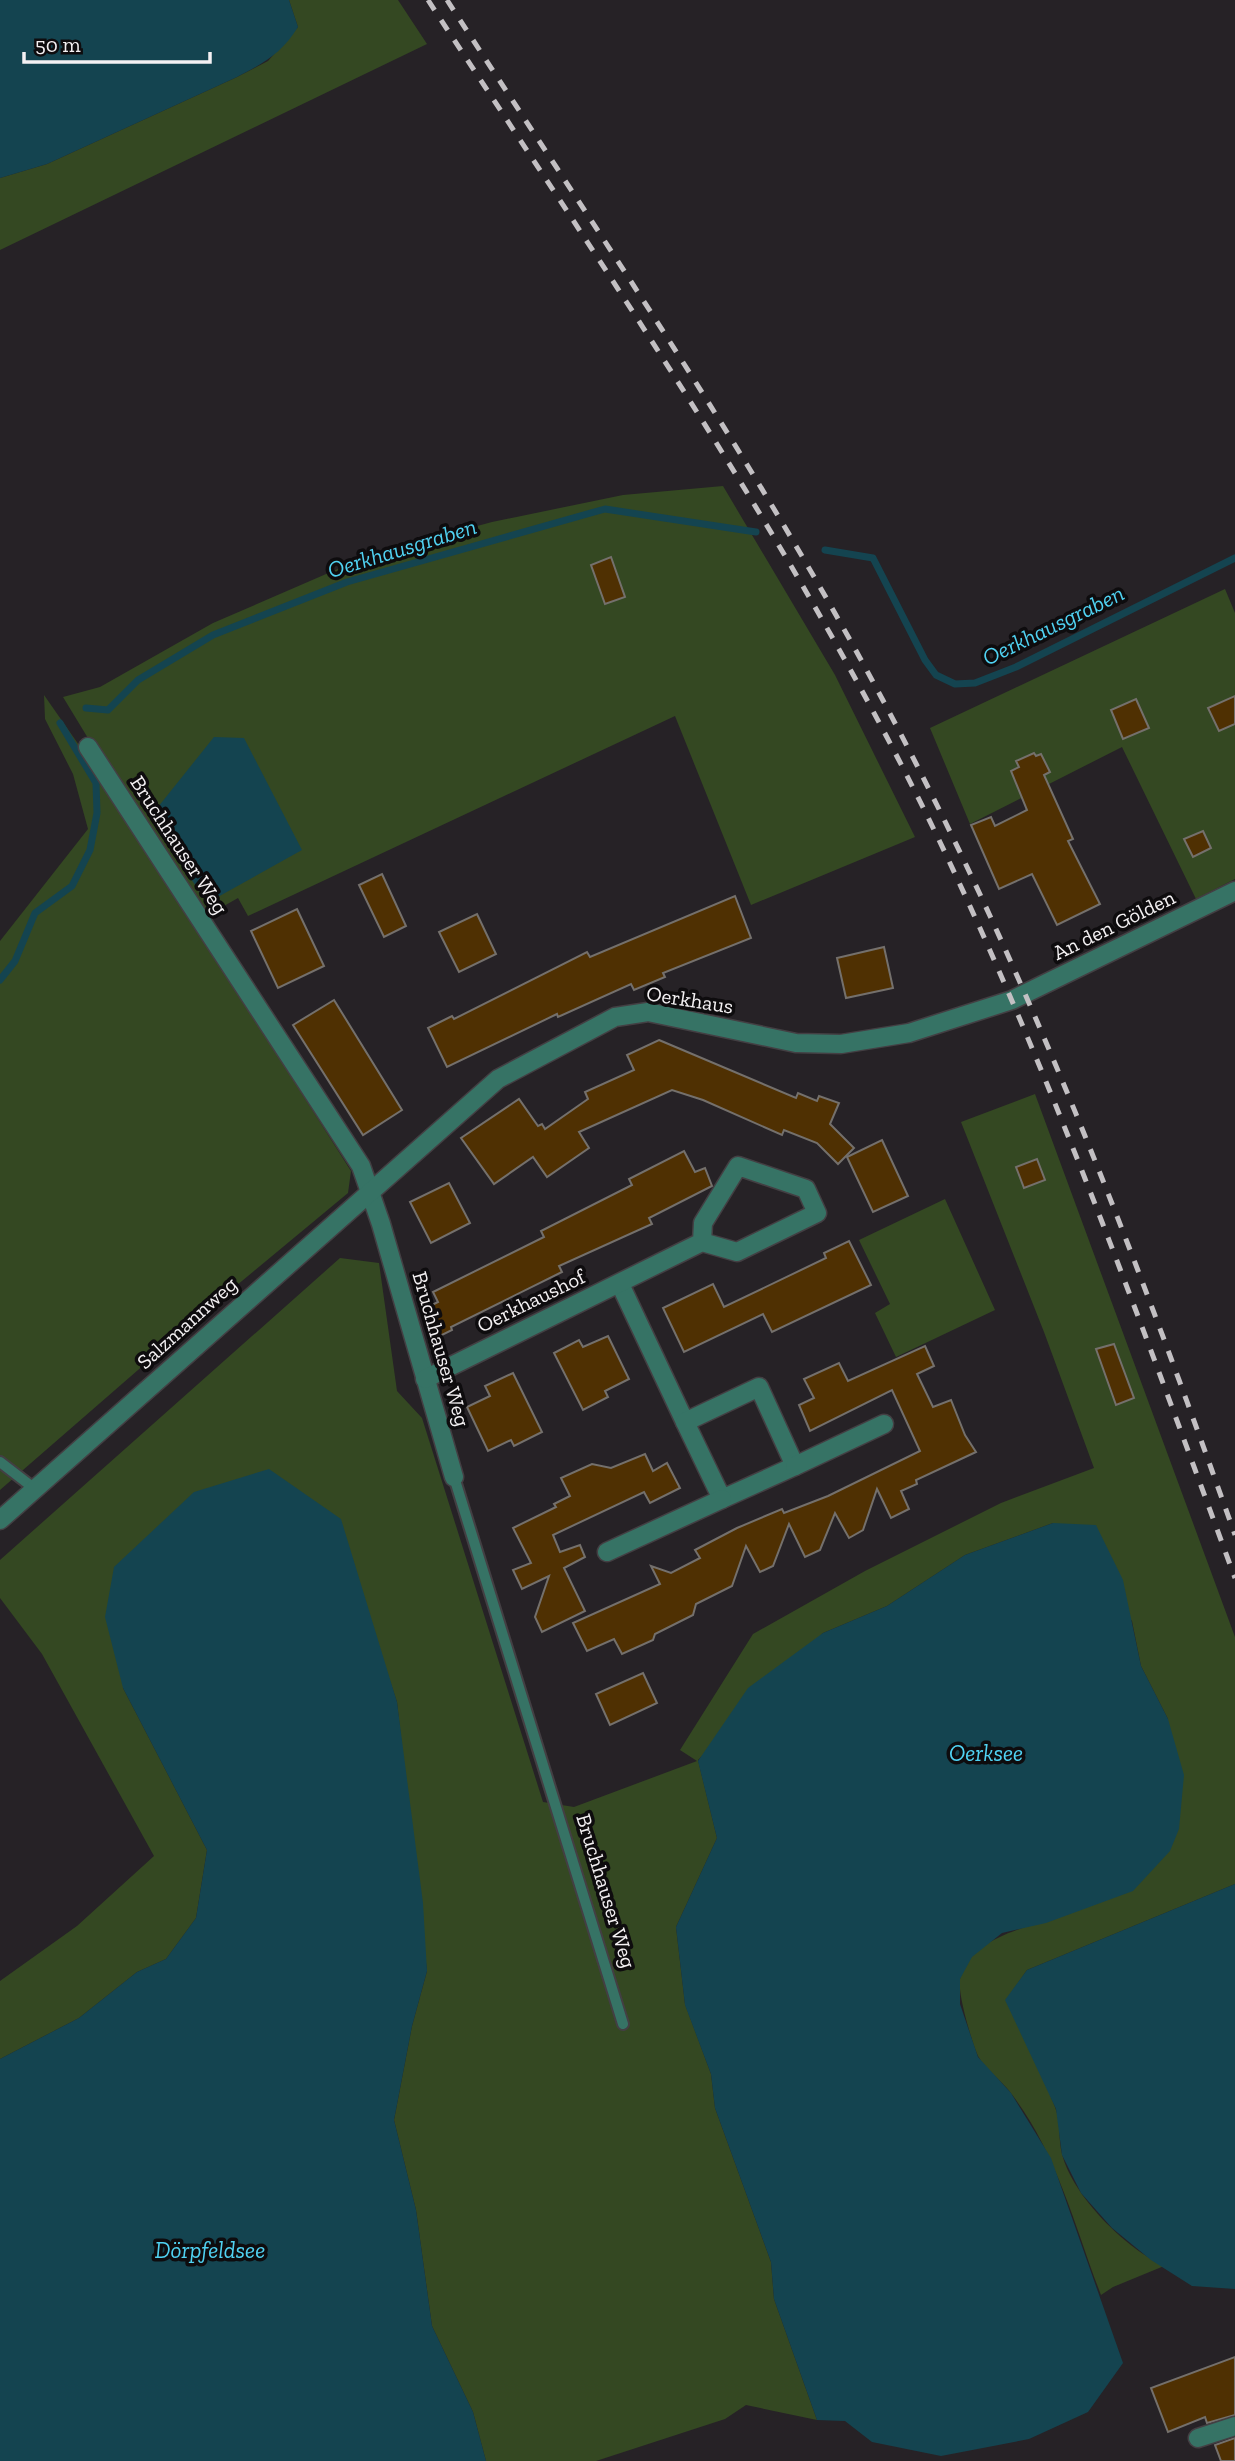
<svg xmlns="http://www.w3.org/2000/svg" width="1235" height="2461" font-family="'Zilla Slab',serif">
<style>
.green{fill:#344822}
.water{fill:#144450}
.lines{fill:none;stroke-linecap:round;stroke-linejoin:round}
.stream{stroke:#144450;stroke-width:7}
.building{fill:#4f3002;stroke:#74706c;stroke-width:2}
.lane-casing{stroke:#433f43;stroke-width:14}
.street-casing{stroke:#433f43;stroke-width:21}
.lane{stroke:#367365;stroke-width:10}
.street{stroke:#367365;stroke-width:18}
.rail{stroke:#c3c0c3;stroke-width:5;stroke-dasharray:12 12;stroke-linecap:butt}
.labels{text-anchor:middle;stroke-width:7;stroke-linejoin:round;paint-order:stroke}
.street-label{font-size:21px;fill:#f4f1f3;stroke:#0e0c0e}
.water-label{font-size:23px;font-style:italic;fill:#50d2f2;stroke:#0e0c0e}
</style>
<rect width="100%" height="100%" fill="#262226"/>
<!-- green -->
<g class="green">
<polygon points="289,0 398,0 427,44 0,250 0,178 47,164 237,77 268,61 298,27"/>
<polygon points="723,486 835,675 915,837 751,905 675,716 248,916 238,898 208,915 97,753 63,697 100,687 213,623 370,555 492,522 623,495"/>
<polygon points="1225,589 1235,613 1235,879 1196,899 1122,747 970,824 930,728"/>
<polygon points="44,695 102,778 351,1171 348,1193 207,1310 0,1490 0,941 88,829 73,774 45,719"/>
<path d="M1035 1094 1235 1637V1884L1027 1970 1006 2000C1022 2035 1041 2070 1055 2107 1061 2122 1058 2139 1062 2154 1073 2197 1126 2248 1164 2266L1113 2287 1101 2295C1075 2227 1056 2150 1010 2092 1001 2080 985 2069 978 2056 972 2043 957 1992 960 1979 970 1934 1038 1926 1074 1911L1168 1719 1141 1666 1132 1621 1053 1523 965 1555 887 1606 823 1633 698 1760 717 1838 676 1927 685 2004 711 2074 715 2108 771 2262 774 2299 817 2420 746 2405 725 2419 596 2461H486L473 2412 432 2326 416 2210 394 2120 412 2026 427 1971 397 1702 376 1639 123 1688 207 1850 196 1918 166 1959 137 1972 79 2018 0 2059V1981L77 1926 154 1856 42 1654 0 1598V1560L340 1258 379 1263 397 1391 422 1418 543 1802 574 1807 697 1761 680 1750 753 1634 865 1571 1001 1503 1094 1468 1044 1332 961 1122Z"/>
<polygon points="945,1199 995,1310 896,1357 875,1313 890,1304 859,1240"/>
</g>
<!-- water -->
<g class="water">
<path d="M0 0H289L298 27C282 53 264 63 237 77L47 164 0 178Z"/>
<polygon points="214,737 244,738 302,850 207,903 150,817"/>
<polygon points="269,1469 341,1519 397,1702 423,1903 427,1971 412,2026 394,2120 416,2210 432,2326 473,2412 486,2461 0,2461 0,2059 79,2018 137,1972 166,1959 196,1918 207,1850 123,1688 105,1617 114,1567 194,1492"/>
<polygon points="1053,1523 1096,1525 1123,1580 1141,1666 1168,1719 1184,1775 1179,1829 1170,1851 1133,1891 1046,1923 1002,1933 972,1957 960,1979 960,2004 978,2057 1011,2093 1051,2158 1123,2363 1088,2412 1029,2439 941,2456 872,2442 845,2421 817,2420 774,2299 771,2262 715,2108 711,2074 685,2005 676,1927 717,1838 698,1761 748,1688 823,1633 887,1606 965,1555"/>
<polygon points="1235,1884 1235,2289 1192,2286 1151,2260 1112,2228 1081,2193 1062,2155 1056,2109 1005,2000 1027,1970"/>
</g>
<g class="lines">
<!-- stream -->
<g class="stream">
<polyline points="825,550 873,558 925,660 936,675 955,684 975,683 1016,667 1235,558"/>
<polyline points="86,708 108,710 138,680 213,635 347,582 605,509 756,532"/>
<polyline points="0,980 15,961 35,913 72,886 90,850 97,813 96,783 60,723"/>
</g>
</g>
<!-- building -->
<g class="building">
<polygon points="611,557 625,597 605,604 591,565"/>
<polygon points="1235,696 1235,724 1219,731 1208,708"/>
<polygon points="1136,699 1149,728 1123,739 1111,710"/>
<polygon points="1034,753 1036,756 1041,754 1050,772 1044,775 1073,839 1068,841 1100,904 1057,925 1032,874 999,889 971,825 991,817 995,826 1027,810 1011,771 1019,767 1016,761"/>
<polygon points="1203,831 1211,848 1193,857 1184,839"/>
<polygon points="382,874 406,926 384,937 359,885"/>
<polygon points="735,896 751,938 663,973 665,977 634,990 631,984 558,1017 557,1014 447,1067 428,1028 452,1016 454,1019 587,952 590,957"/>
<polygon points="297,909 324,966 278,988 251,931"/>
<polygon points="477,914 496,954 459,972 439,932"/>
<polygon points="884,947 893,988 846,998 837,958"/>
<polygon points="334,1000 402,1110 363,1135 293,1025"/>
<polygon points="659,1040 796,1098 798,1093 817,1101 819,1096 839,1103 830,1124 854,1148 838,1164 817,1143 784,1130 782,1135 703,1100 672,1090 579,1132 589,1148 547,1177 533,1157 494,1184 461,1138 519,1099 538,1126 542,1124 545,1129 588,1099 585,1092 634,1070 627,1055"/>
<polygon points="882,1140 908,1196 873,1212 847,1157"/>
<polygon points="684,1151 695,1172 705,1168 712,1186 649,1218 652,1224 559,1266 562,1272 451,1327 452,1330 434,1339 422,1310 438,1302 433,1292 544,1237 541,1231 632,1185 629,1179"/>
<polygon points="1037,1159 1045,1180 1024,1188 1016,1167"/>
<polygon points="449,1183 470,1223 431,1243 410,1202"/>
<polygon points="849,1241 871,1285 772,1332 763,1314 684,1352 663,1308 713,1284 724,1307 826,1258 824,1253"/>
<polygon points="608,1336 629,1379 605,1391 608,1397 583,1410 554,1353 579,1340 583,1347"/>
<polygon points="1114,1344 1134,1398 1116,1405 1096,1349"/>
<polygon points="925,1346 934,1366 917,1374 933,1407 951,1400 965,1435 976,1452 916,1480 917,1484 901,1491 909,1509 891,1518 877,1489 863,1530 849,1538 835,1513 820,1550 805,1557 789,1524 773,1566 760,1572 746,1546 732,1586 696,1604 693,1615 655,1634 653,1640 622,1654 614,1639 587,1651 573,1623 660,1584 651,1566 671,1573 700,1558 695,1550 737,1528 782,1509 784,1513 828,1496 920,1451 892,1390 810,1431 799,1405 814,1398 804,1379 839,1363 848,1381"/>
<polygon points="513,1373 542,1432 514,1446 511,1440 488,1451 467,1407 490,1396 485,1386"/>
<polygon points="645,1454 653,1471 667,1463 680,1488 650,1503 644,1492 553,1535 560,1552 580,1545 585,1557 564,1568 585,1611 542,1632 535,1617 549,1576 522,1589 513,1570 531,1563 513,1528 556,1507 554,1504 570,1496 561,1478 592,1464 611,1468"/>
<polygon points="643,1673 657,1703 610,1725 596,1694"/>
<polygon points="1235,2357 1235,2415 1207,2423 1205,2417 1168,2432 1151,2388"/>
<polygon points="1235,2438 1235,2461 1221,2461 1215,2445"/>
</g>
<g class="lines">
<!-- lane casing -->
<g class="lane-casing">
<g id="lane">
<polyline points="0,1462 35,1489"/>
<polyline points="454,1477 623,2024"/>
</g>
</g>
<!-- street casing -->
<g class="street-casing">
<g id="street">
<polyline points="88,747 361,1166 381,1224 454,1477"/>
<polyline points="620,1284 685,1422"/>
<polyline points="425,1379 702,1242 737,1252 817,1213 806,1189 738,1166 703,1223 702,1242"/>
<polygon points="759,1387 795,1466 722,1499 685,1422"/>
<polyline points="795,1466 884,1424"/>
<polyline points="0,1520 498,1079 615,1017 648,1012 796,1043 841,1044 909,1033 1012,1000 1235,891"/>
<polyline points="607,1552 722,1499"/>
<polyline points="1198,2438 1235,2426"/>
</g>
</g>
<!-- lane -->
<use href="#lane" class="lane"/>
<!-- street -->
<use href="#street" class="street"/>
<!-- rail -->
<g class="rail">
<path d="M428 0C607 274 796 545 939 840 1054 1080 1143 1329 1235 1578"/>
<path d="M447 0C601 238 764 473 896 725 1033 985 1137 1259 1235 1535"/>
</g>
</g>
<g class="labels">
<!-- street labels -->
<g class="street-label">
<text transform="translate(179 845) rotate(57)" y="7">Bruchhauser Weg</text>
<text transform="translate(1114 925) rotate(-26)" y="7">An den Gölden</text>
<text transform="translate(690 1000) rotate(9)" y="7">Oerkhaus</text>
<text transform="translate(531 1301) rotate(-26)" y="7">Oerkhaushof</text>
<text transform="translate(187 1323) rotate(-42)" y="7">Salzmannweg</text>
<text transform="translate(441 1349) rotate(74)" y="7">Bruchhauser Weg</text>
<text transform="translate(606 1891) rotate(73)" y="7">Bruchhauser Weg</text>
</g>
<!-- water labels -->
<g class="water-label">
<text transform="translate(402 548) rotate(-17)" y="8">Oerkhausgraben</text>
<text transform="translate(1053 625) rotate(-26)" y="8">Oerkhausgraben</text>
<text x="986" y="1761">Oerksee</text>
<text x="210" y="2258">Dörpfeldsee</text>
</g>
</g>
<!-- scale -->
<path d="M24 52v10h186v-10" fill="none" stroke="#f4f1f3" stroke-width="3.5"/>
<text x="35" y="52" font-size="21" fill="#f4f1f3" stroke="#0e0c0e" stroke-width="5" paint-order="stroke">50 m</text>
</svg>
